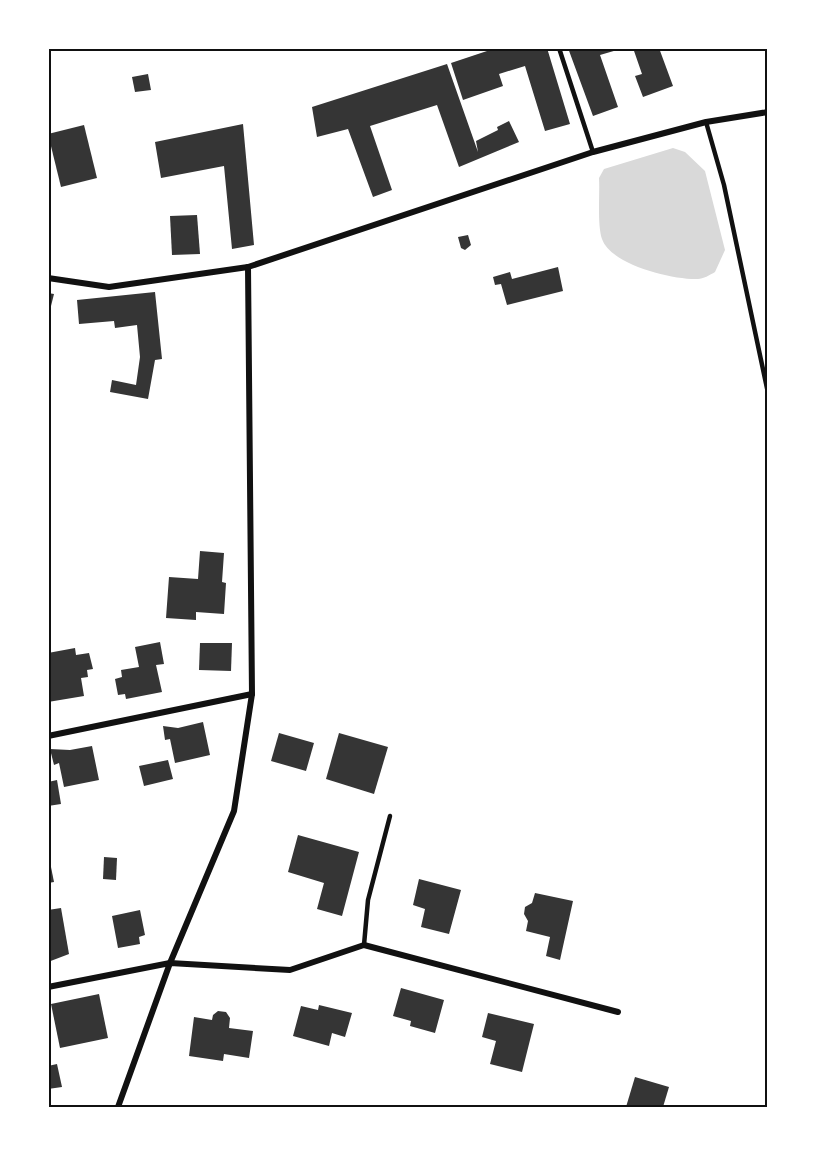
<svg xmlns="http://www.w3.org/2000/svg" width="816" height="1155" font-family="Jost,sans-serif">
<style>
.water{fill:#d9d9d9}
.building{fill:#353535}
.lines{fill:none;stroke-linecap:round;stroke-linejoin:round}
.service{stroke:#111;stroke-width:4.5}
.minor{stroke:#111;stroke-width:6}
.neatline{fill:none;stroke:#111;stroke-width:2}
</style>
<rect width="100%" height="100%" fill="#fff"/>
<!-- water -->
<path class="water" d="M673 148 685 152 705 171 725 250 715 272C710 275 703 279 698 279 673 280 611 265 602 239 597 224 600 194 599 178L604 169Z"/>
<!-- building -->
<g class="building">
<polygon points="496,48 547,48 570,124 545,131 525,66 499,74 503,86 463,100 451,63"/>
<polygon points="568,48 624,48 600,55 618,107 593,116"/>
<polygon points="633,48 659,48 673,86 643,97 635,76 642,74"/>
<polygon points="447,64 478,152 476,141 498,130 497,127 509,121 519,142 459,167 437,105 370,126 392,190 373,197 348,129 317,137 312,107"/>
<polygon points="148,74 151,90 135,92 132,77"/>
<polygon points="243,124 254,245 232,249 224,166 161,178 155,142"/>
<polygon points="84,125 97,178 61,187 48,134"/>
<polygon points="197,215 200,254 172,255 170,216"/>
<polygon points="468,235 471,245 465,250 461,248 458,237"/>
<polygon points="558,267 563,291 507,305 501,284 495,285 493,277 510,272 512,279"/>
<polygon points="155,292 162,359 155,360 148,399 110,392 112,380 136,385 140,357 137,325 115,328 114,321 79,324 77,300"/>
<polygon points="48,293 54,294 49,314 48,314"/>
<polygon points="200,551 224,553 222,582 226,583 224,614 196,612 196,620 166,618 169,577 198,579"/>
<polygon points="160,642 164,664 156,665 162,692 126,699 125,694 118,695 115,679 122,677 121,670 139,667 135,647"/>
<polygon points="200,643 232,643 231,671 199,670"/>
<polygon points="75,648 76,655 89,653 93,669 87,670 88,677 81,678 84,696 48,702 48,653"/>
<polygon points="203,722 210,755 175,763 170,739 165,740 163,726 178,728"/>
<polygon points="279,733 314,743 306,771 271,761"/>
<polygon points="339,733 388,747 374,794 326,779"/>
<polygon points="92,746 99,780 64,787 59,763 54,765 50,749 70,750"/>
<polygon points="168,760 173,779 144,786 139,766"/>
<polygon points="57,780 61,804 48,806 48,782"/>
<polygon points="298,835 359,852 342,916 317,909 324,883 288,872"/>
<polygon points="49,857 54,882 48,883 48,858"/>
<polygon points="104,857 117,858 116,880 103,879"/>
<polygon points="419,879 461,890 449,934 421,927 425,909 413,905"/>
<polygon points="535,893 573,901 560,960 546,956 550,937 526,931 528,921 524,914 525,907 532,903"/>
<polygon points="61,908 69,954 48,962 48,910"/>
<polygon points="140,910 145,935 139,937 140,944 118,948 112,916"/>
<polygon points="401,988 444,1000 435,1033 410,1026 411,1021 393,1016"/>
<polygon points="99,994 108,1038 60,1048 51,1004"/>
<polygon points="319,1005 352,1013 345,1037 332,1033 329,1046 293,1036 301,1006 318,1010"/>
<polygon points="218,1011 226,1012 230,1018 229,1028 253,1031 249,1058 224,1054 223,1061 189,1056 194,1017 212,1020 213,1015"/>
<polygon points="488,1013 534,1024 522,1072 490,1064 496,1041 482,1037"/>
<polygon points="57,1064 62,1087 48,1089 48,1066"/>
<polygon points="635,1077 669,1087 663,1107 626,1107"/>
</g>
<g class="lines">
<!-- service -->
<g class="service">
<polyline points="559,48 593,152"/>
<polyline points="706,122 724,185 768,393"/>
<polyline points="364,945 368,900 390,816"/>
</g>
<!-- minor -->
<g class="minor">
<polyline points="48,278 109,287 248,267 593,152 706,122 768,112"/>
<polyline points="48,736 252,694"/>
<polyline points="48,987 170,963 290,970 364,945 618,1012"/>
<polyline points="118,1107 170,963 234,811 252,694 248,267"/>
</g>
</g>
<!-- border -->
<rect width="816" height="1155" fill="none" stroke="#ffffff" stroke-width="99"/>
<rect x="50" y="50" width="716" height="1056" class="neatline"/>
</svg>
